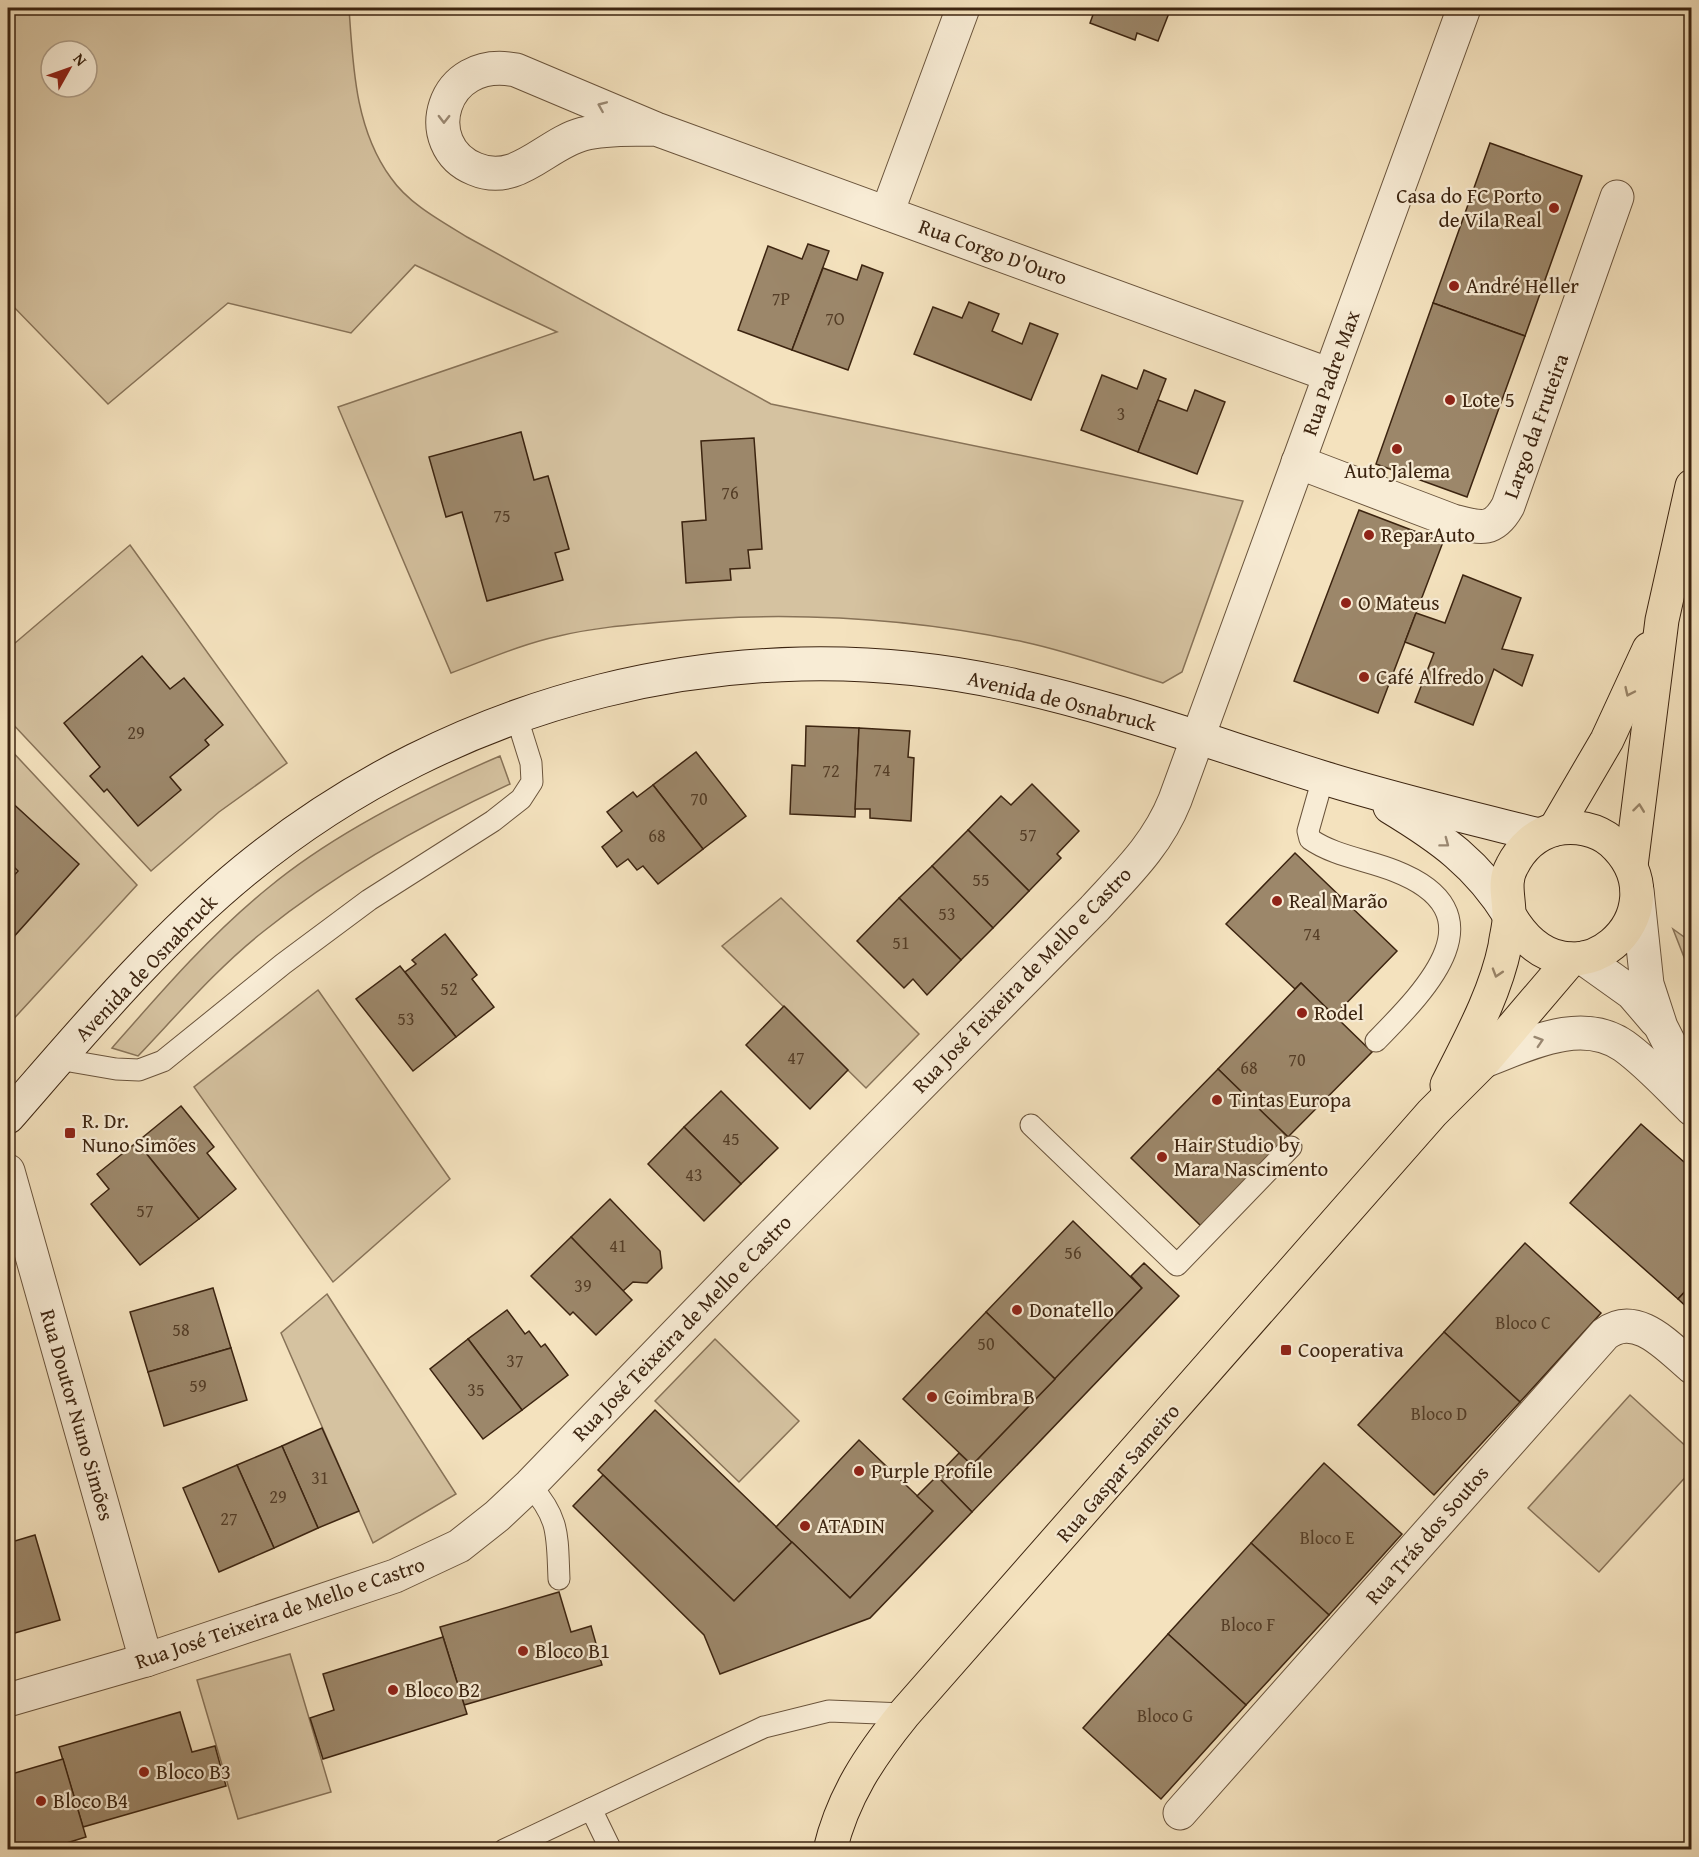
<svg xmlns="http://www.w3.org/2000/svg" width="1699" height="1857" font-family="'Gentium Book Plus',serif">
<style>
.green{fill:#d5c2a0;stroke:#887358;stroke-width:1.5;fill-rule:evenodd}
.building{fill:#9c876a;stroke:#3c2410;stroke-width:1.5}
.lines{fill:none;stroke-linecap:round;stroke-linejoin:round}
.lane-casing{stroke:#6a543c;stroke-width:23}
.street-casing{stroke:#6a543c;stroke-width:35}
.secondary-casing{stroke:#3c2410;stroke-width:35}
.primary-casing{stroke:#3c2410;stroke-width:35}
.lane{stroke:#f8ecd5;stroke-width:21}
.street{stroke:#f8ecd5;stroke-width:33}
.secondary{stroke:#f8ecd5;stroke-width:33}
.primary{stroke:#f4e2be;stroke-width:33}
.oneway{stroke:#9a8872}
.oneway2{stroke:#988367}
.poi-dot{fill:#8f2418;stroke:#f8ecd5;stroke-width:2}
.labels{text-anchor:middle;stroke-width:4.5;stroke-linejoin:round;paint-order:stroke}
.number-label{font-size:18px;fill:#543d26}
.poi-label{font-size:21px;fill:#3c2410;stroke:#f8ecd5;text-anchor:start}
.street-label{font-size:21px;fill:#3c2410;stroke:#f8ecd5}
</style>
<rect width="100%" height="100%" fill="#f4e2be"/>
<filter id="stains"><feTurbulence type="fractalNoise" baseFrequency=".00333" numOctaves="4"/><feColorMatrix values="0 0 0 0 .2 0 0 0 0 .09 0 0 0 0 .02 0 0 0 .5 -.17"/></filter>
<radialGradient id="worn" r=".72"><stop offset=".6" stop-color="#630" stop-opacity="0"/><stop offset="1" stop-color="#630" stop-opacity=".3"/></radialGradient>
<!-- green -->
<g class="green">
<path d="M8 8H349C353 66 355 129 391 178 409 204 441 221 467 237L771 404 1243 501 1182 672 1163 683C1117 669 1071 652 1024 642 906 617 782 611 662 622 627 625 592 628 559 636 522 644 486 660 451 673L338 407 557 332 415 265 351 333 228 303 108 404 11 304 8 305ZM51 51H87V87H51Z"/>
<polygon points="130,545 287,763 219,812 151,871 8,719 8,649"/>
<polygon points="8,747 137,885 8,1025"/>
<path d="M500 756 510 784C423 824 339 871 264 931 218 967 178 1014 138 1056L112 1048C161 992 210 935 268 888 333 834 423 789 500 756Z"/>
<polygon points="781,898 919,1034 866,1088 722,946"/>
<polygon points="1673,929 1691,942 1691,975"/>
<polygon points="318,990 450,1179 333,1282 194,1087"/>
<polygon points="327,1294 456,1494 373,1543 281,1333"/>
<polygon points="715,1339 799,1421 739,1482 655,1401"/>
<polygon points="1630,1395 1691,1451 1691,1471 1599,1572 1528,1508"/>
<polygon points="290,1654 331,1792 238,1819 197,1680"/>
</g>
<!-- building -->
<g class="building">
<polygon points="1082,8 1171,8 1158,41 1137,33 1135,40 1090,23 1094,12"/>
<polygon points="1490,143 1582,176 1525,336 1433,303"/>
<polygon points="808,244 829,251 792,350 738,330 768,246 802,259"/>
<polygon points="862,265 883,273 848,370 792,350 823,268 857,280"/>
<polygon points="969,302 999,314 992,331 1022,344 1030,323 1058,334 1031,400 914,354 933,307 962,318"/>
<polygon points="1433,303 1525,336 1467,497 1376,464"/>
<polygon points="1144,370 1166,379 1138,452 1081,430 1102,375 1137,389"/>
<polygon points="1195,390 1225,402 1197,474 1138,452 1158,400 1187,411"/>
<polygon points="521,432 534,480 548,476 569,549 555,553 563,580 487,601 462,512 446,517 429,457"/>
<polygon points="754,438 762,549 748,550 750,568 730,569 731,580 686,583 682,522 706,520 701,441"/>
<polygon points="1359,510 1443,542 1378,713 1294,681"/>
<polygon points="1463,575 1521,598 1502,649 1533,655 1522,686 1494,669 1473,725 1415,702 1434,653 1405,642 1416,613 1445,623"/>
<polygon points="142,656 170,689 184,678 223,725 205,740 209,745 170,777 181,790 138,826 107,789 104,792 90,776 100,767 64,723"/>
<polygon points="806,726 859,728 855,817 790,814 792,765 805,766"/>
<polygon points="859,728 910,731 908,757 914,758 911,821 870,818 870,809 855,809"/>
<polygon points="696,752 746,816 703,849 653,785"/>
<polygon points="1032,784 1079,831 1057,854 1061,858 1029,891 968,830 1001,796 1011,805"/>
<polygon points="653,785 703,849 658,884 643,866 637,870 628,859 617,867 602,847 622,831 607,812 633,792 637,797"/>
<polygon points="8,799 79,864 10,941 8,882 18,871 8,861"/>
<polygon points="968,830 1029,891 993,928 932,866"/>
<polygon points="1295,853 1397,951 1334,1016 1301,983 1295,989 1226,924"/>
<polygon points="932,866 993,928 961,960 899,898"/>
<polygon points="899,898 961,960 927,995 913,979 904,988 857,941"/>
<polygon points="445,934 477,975 472,979 494,1007 456,1037 405,972 416,964 412,960"/>
<polygon points="400,966 456,1037 413,1071 356,999"/>
<polygon points="1301,983 1372,1052 1288,1137 1218,1069"/>
<polygon points="784,1006 848,1070 810,1109 746,1045"/>
<polygon points="1218,1069 1288,1137 1202,1227 1131,1158"/>
<polygon points="721,1091 778,1148 741,1184 684,1127"/>
<polygon points="181,1106 214,1147 207,1153 236,1189 199,1219 137,1142"/>
<polygon points="1641,1124 1692,1169 1692,1284 1678,1299 1570,1203"/>
<polygon points="684,1127 741,1184 704,1221 648,1164"/>
<polygon points="137,1142 199,1219 140,1265 91,1204 109,1189 97,1174"/>
<polygon points="610,1199 660,1251 662,1268 647,1283 633,1282 623,1291 571,1237"/>
<polygon points="1073,1221 1142,1288 1055,1379 986,1312"/>
<polygon points="571,1237 632,1300 596,1335 573,1312 570,1315 531,1276"/>
<polygon points="1525,1243 1601,1313 1520,1402 1444,1332"/>
<polygon points="1144,1263 1179,1296 972,1512 937,1476 959,1453 972,1465 1142,1288 1131,1276"/>
<polygon points="1692,1284 1692,1312 1678,1299"/>
<polygon points="213,1288 231,1348 148,1372 130,1312"/>
<polygon points="507,1310 525,1334 529,1331 541,1347 545,1344 568,1375 522,1410 468,1339"/>
<polygon points="986,1312 1055,1379 972,1465 903,1399"/>
<polygon points="1444,1332 1520,1402 1434,1495 1358,1425"/>
<polygon points="468,1339 522,1410 483,1439 430,1369"/>
<polygon points="231,1348 247,1400 164,1426 148,1372"/>
<polygon points="655,1410 792,1542 734,1601 598,1470"/>
<polygon points="322,1428 359,1511 318,1528 282,1446"/>
<polygon points="859,1440 933,1511 850,1598 776,1527"/>
<polygon points="282,1446 318,1528 274,1548 237,1465"/>
<polygon points="1324,1463 1402,1534 1329,1615 1251,1543"/>
<polygon points="237,1465 274,1548 219,1572 183,1488"/>
<polygon points="603,1475 734,1601 792,1542 850,1598 933,1511 917,1496 937,1476 972,1512 870,1618 720,1674 704,1635 573,1506"/>
<polygon points="35,1535 60,1620 8,1635 8,1543"/>
<polygon points="1251,1543 1329,1615 1246,1705 1168,1634"/>
<polygon points="559,1592 571,1632 591,1626 602,1665 464,1705 440,1627"/>
<polygon points="1168,1634 1246,1705 1161,1799 1083,1728"/>
<polygon points="443,1637 467,1714 323,1759 310,1718 334,1710 323,1674"/>
<polygon points="180,1712 192,1752 215,1746 226,1786 83,1827 59,1747"/>
<polygon points="63,1759 86,1837 44,1850 8,1850 8,1775"/>
</g>
<g class="lines">
<!-- lane casing -->
<g class="lane-casing">
<g id="lane">
<path d="M1323 778 1308 831 1310 839C1334 856 1368 860 1395 871 1502 913 1428 988 1376 1041"/>
<polyline points="58,1059 116,1069 139,1070 163,1061 283,964 369,900 493,821 521,799 532,782 531,763 516,715"/>
<polyline points="1031,1125 1177,1265 1291,1147"/>
<path d="M530 1485C560 1519 557 1535 559 1579"/>
<polyline points="591,1809 611,1850"/>
<polyline points="504,1850 764,1727 829,1711 904,1714"/>
</g>
</g>
<!-- street casing -->
<g class="street-casing">
<g id="street">
<path d="M656 129C632 130 606 128 583 134 545 144 517 187 475 169 418 146 440 55 516 70L656 129 1330 375"/>
<polyline points="887,213 963,8"/>
<path d="M1298 462 1453 521C1480 528 1493 533 1508 506L1617 197"/>
<polyline points="1637,890 1647,984 1661,1027 1692,1088"/>
<polyline points="1583,958 1632,993 1656,1021"/>
<path d="M1484 1061C1527 1045 1581 1016 1624 1046 1649 1064 1670 1088 1692 1109"/>
<polyline points="8,1171 146,1660"/>
<path d="M8 1700 146 1660 395 1576 459 1546 497 1516 530 1485 737 1271 1094 909C1126 874 1157 845 1175 800L1464 8"/>
<path d="M1180 1813 1605 1334C1637 1310 1668 1347 1692 1367"/>
</g>
</g>
<!-- secondary casing -->
<g class="secondary-casing">
<g id="secondary">
<path d="M1390 807C1441 838 1478 864 1510 916"/>
<path d="M8 1117C83 1031 157 942 245 870 455 698 736 626 1003 683 1112 706 1217 745 1324 778 1395 800 1467 817 1539 835"/>
</g>
</g>
<!-- primary casing -->
<g class="primary-casing">
<g id="primary">
<polyline points="1555,829 1607,740 1649,649"/>
<polyline points="1631,866 1662,620 1692,486"/>
<path d="M1447 1085C1469 1041 1495 995 1505 946 1506 936 1510 924 1509 915 1509 897 1503 882 1512 866 1521 848 1536 834 1556 829 1575 825 1597 829 1612 842 1688 911 1571 1020 1510 916"/>
<path d="M830 1850C843 1796 870 1756 904 1714L1432 1113 1484 1061 1571 959"/>
</g>
</g>
<!-- lane -->
<use href="#lane" class="lane"/>
<!-- street -->
<use href="#street" class="street"/>
<!-- secondary -->
<use href="#secondary" class="secondary"/>
<!-- primary -->
<use href="#primary" class="primary"/>
</g>
<!-- one-way arrows -->
<defs><path id="oneway-chevron" d="M-2-3.5L2.5 0L-2 3.5" fill="none" stroke-width="1.6" stroke-linecap="round" stroke-linejoin="round" transform="scale(1.5)"/></defs>
<g class="oneway">
<use href="#oneway-chevron" transform="translate(602 106) rotate(-157)"/>
<use href="#oneway-chevron" transform="translate(444 119) rotate(91)"/>
<use href="#oneway-chevron" transform="translate(1445 843) rotate(37)"/>
<use href="#oneway-chevron" transform="translate(1539 1041) rotate(-18)"/>
</g>
<g class="oneway2">
<use href="#oneway-chevron" transform="translate(1629 692) rotate(115)"/>
<use href="#oneway-chevron" transform="translate(1639 808) rotate(-83)"/>
<use href="#oneway-chevron" transform="translate(1497 973) rotate(107)"/>
</g>
<!-- markers -->
<g class="poi-dot">
<circle cx="1554" cy="208" r="6"/>
<circle cx="1454" cy="286" r="6"/>
<circle cx="1450" cy="400" r="6"/>
<circle cx="1397" cy="449" r="6"/>
<circle cx="1369" cy="535" r="6"/>
<circle cx="1346" cy="603" r="6"/>
<circle cx="1364" cy="677" r="6"/>
<circle cx="1277" cy="901" r="6"/>
<circle cx="1302" cy="1013" r="6"/>
<circle cx="1217" cy="1100" r="6"/>
<rect x="64" y="1127" width="12" height="12" rx="3"/>
<circle cx="1162" cy="1157" r="6"/>
<circle cx="1017" cy="1310" r="6"/>
<rect x="1280" y="1344" width="12" height="12" rx="3"/>
<circle cx="932" cy="1397" r="6"/>
<circle cx="859" cy="1471" r="6"/>
<circle cx="805" cy="1526" r="6"/>
<circle cx="523" cy="1651" r="6"/>
<circle cx="393" cy="1690" r="6"/>
<circle cx="144" cy="1772" r="6"/>
<circle cx="41" cy="1801" r="6"/>
</g>
<g class="labels">
<!-- number labels -->
<g class="number-label">
<text x="781" y="305">7P</text>
<text x="835" y="325">7O</text>
<text x="1121" y="420">3</text>
<text x="730" y="499">76</text>
<text x="502" y="522">75</text>
<text x="136" y="739">29</text>
<text x="882" y="776">74</text>
<text x="831" y="777">72</text>
<text x="699" y="805">70</text>
<text x="1028" y="841">57</text>
<text x="657" y="842">68</text>
<text x="981" y="886">55</text>
<text x="947" y="920">53</text>
<text x="1312" y="940">74</text>
<text x="901" y="949">51</text>
<text x="449" y="995">52</text>
<text x="406" y="1025">53</text>
<text x="796" y="1064">47</text>
<text x="1297" y="1066">70</text>
<text x="1249" y="1074">68</text>
<text x="731" y="1145">45</text>
<text x="694" y="1181">43</text>
<text x="145" y="1217">57</text>
<text x="618" y="1252">41</text>
<text x="1073" y="1259">56</text>
<text x="583" y="1292">39</text>
<text x="1523" y="1329">Bloco C</text>
<text x="181" y="1336">58</text>
<text x="986" y="1350">50</text>
<text x="515" y="1367">37</text>
<text x="198" y="1392">59</text>
<text x="476" y="1396">35</text>
<text x="1439" y="1420">Bloco D</text>
<text x="320" y="1484">31</text>
<text x="278" y="1503">29</text>
<text x="229" y="1525">27</text>
<text x="1327" y="1544">Bloco E</text>
<text x="1248" y="1631">Bloco F</text>
<text x="1165" y="1722">Bloco G</text>
</g>
<!-- poi labels -->
<g class="poi-label">
<text x="1542" y="203" text-anchor="end">Casa do FC Porto<tspan x="1542" dy="24">de Vila Real</tspan></text>
<text x="1466" y="293">André Heller</text>
<text x="1462" y="407">Lote 5</text>
<text x="1397" y="478" text-anchor="middle">Auto Jalema</text>
<text x="1381" y="542">ReparAuto</text>
<text x="1358" y="610">O Mateus</text>
<text x="1376" y="684">Café Alfredo</text>
<text x="1289" y="908">Real Marão</text>
<text x="1314" y="1020">Rodel</text>
<text x="1229" y="1107">Tintas Europa</text>
<text x="82" y="1128">R. Dr.<tspan x="82" dy="24">Nuno Simões</tspan></text>
<text x="1174" y="1152">Hair Studio by<tspan x="1174" dy="24">Mara Nascimento</tspan></text>
<text x="1029" y="1317">Donatello</text>
<text x="1298" y="1357">Cooperativa</text>
<text x="944" y="1404">Coimbra B</text>
<text x="871" y="1478">Purple Profile</text>
<text x="817" y="1533">ATADIN</text>
<text x="535" y="1658">Bloco B1</text>
<text x="405" y="1697">Bloco B2</text>
<text x="156" y="1779">Bloco B3</text>
<text x="53" y="1808">Bloco B4</text>
</g>
<!-- street labels -->
<g class="street-label">
<text transform="translate(993 252) rotate(20)" y="7">Rua Corgo D'Ouro</text>
<text transform="translate(1331 373) rotate(-70)" y="7">Rua Padre Max</text>
<text transform="translate(1536 426) rotate(-70)" y="7">Largo da Fruteira</text>
<text transform="translate(1062 701) rotate(14)" y="7">Avenida de Osnabruck</text>
<text transform="translate(146 968) rotate(-46)" y="7">Avenida de Osnabruck</text>
<text transform="translate(1022 980) rotate(-46)" y="7">Rua José Teixeira de Mello e Castro</text>
<text transform="translate(682 1328) rotate(-46)" y="7">Rua José Teixeira de Mello e Castro</text>
<text transform="translate(77 1415) rotate(74)" y="7">Rua Doutor Nuno Simões</text>
<text transform="translate(1118 1473) rotate(-49)" y="7">Rua Gaspar Sameiro</text>
<text transform="translate(1427 1535) rotate(-49)" y="7">Rua Trás dos Soutos</text>
<text transform="translate(280 1613) rotate(-19)" y="7">Rua José Teixeira de Mello e Castro</text>
</g>
</g>
<!-- margin -->
<rect width="1699" height="1857" fill="none" stroke="#f4e2be" stroke-width="30"/>
<rect x="9" y="9" width="1681" height="1839" fill="none" stroke="#3c2410" stroke-width="3"/>
<rect x="15" y="15" width="1669" height="1827" fill="none" stroke="#3c2410" stroke-width="1.5"/>
<!-- north arrow -->
<g transform="translate(69 69) rotate(50)"><circle r="28" fill="#f8ecd5" stroke="#ad9c86" stroke-width="1.5"/>
<path d="M0-4.5L10 22L0 15L-10 22Z" fill="#8f2418"/>
<text y="-9" font-size="16" font-weight="bold" text-anchor="middle" fill="#3c2410">N</text>
</g>
<rect width="100%" height="100%" filter="url(#stains)"/>
<rect width="100%" height="100%" fill="url(#worn)"/>
</svg>
